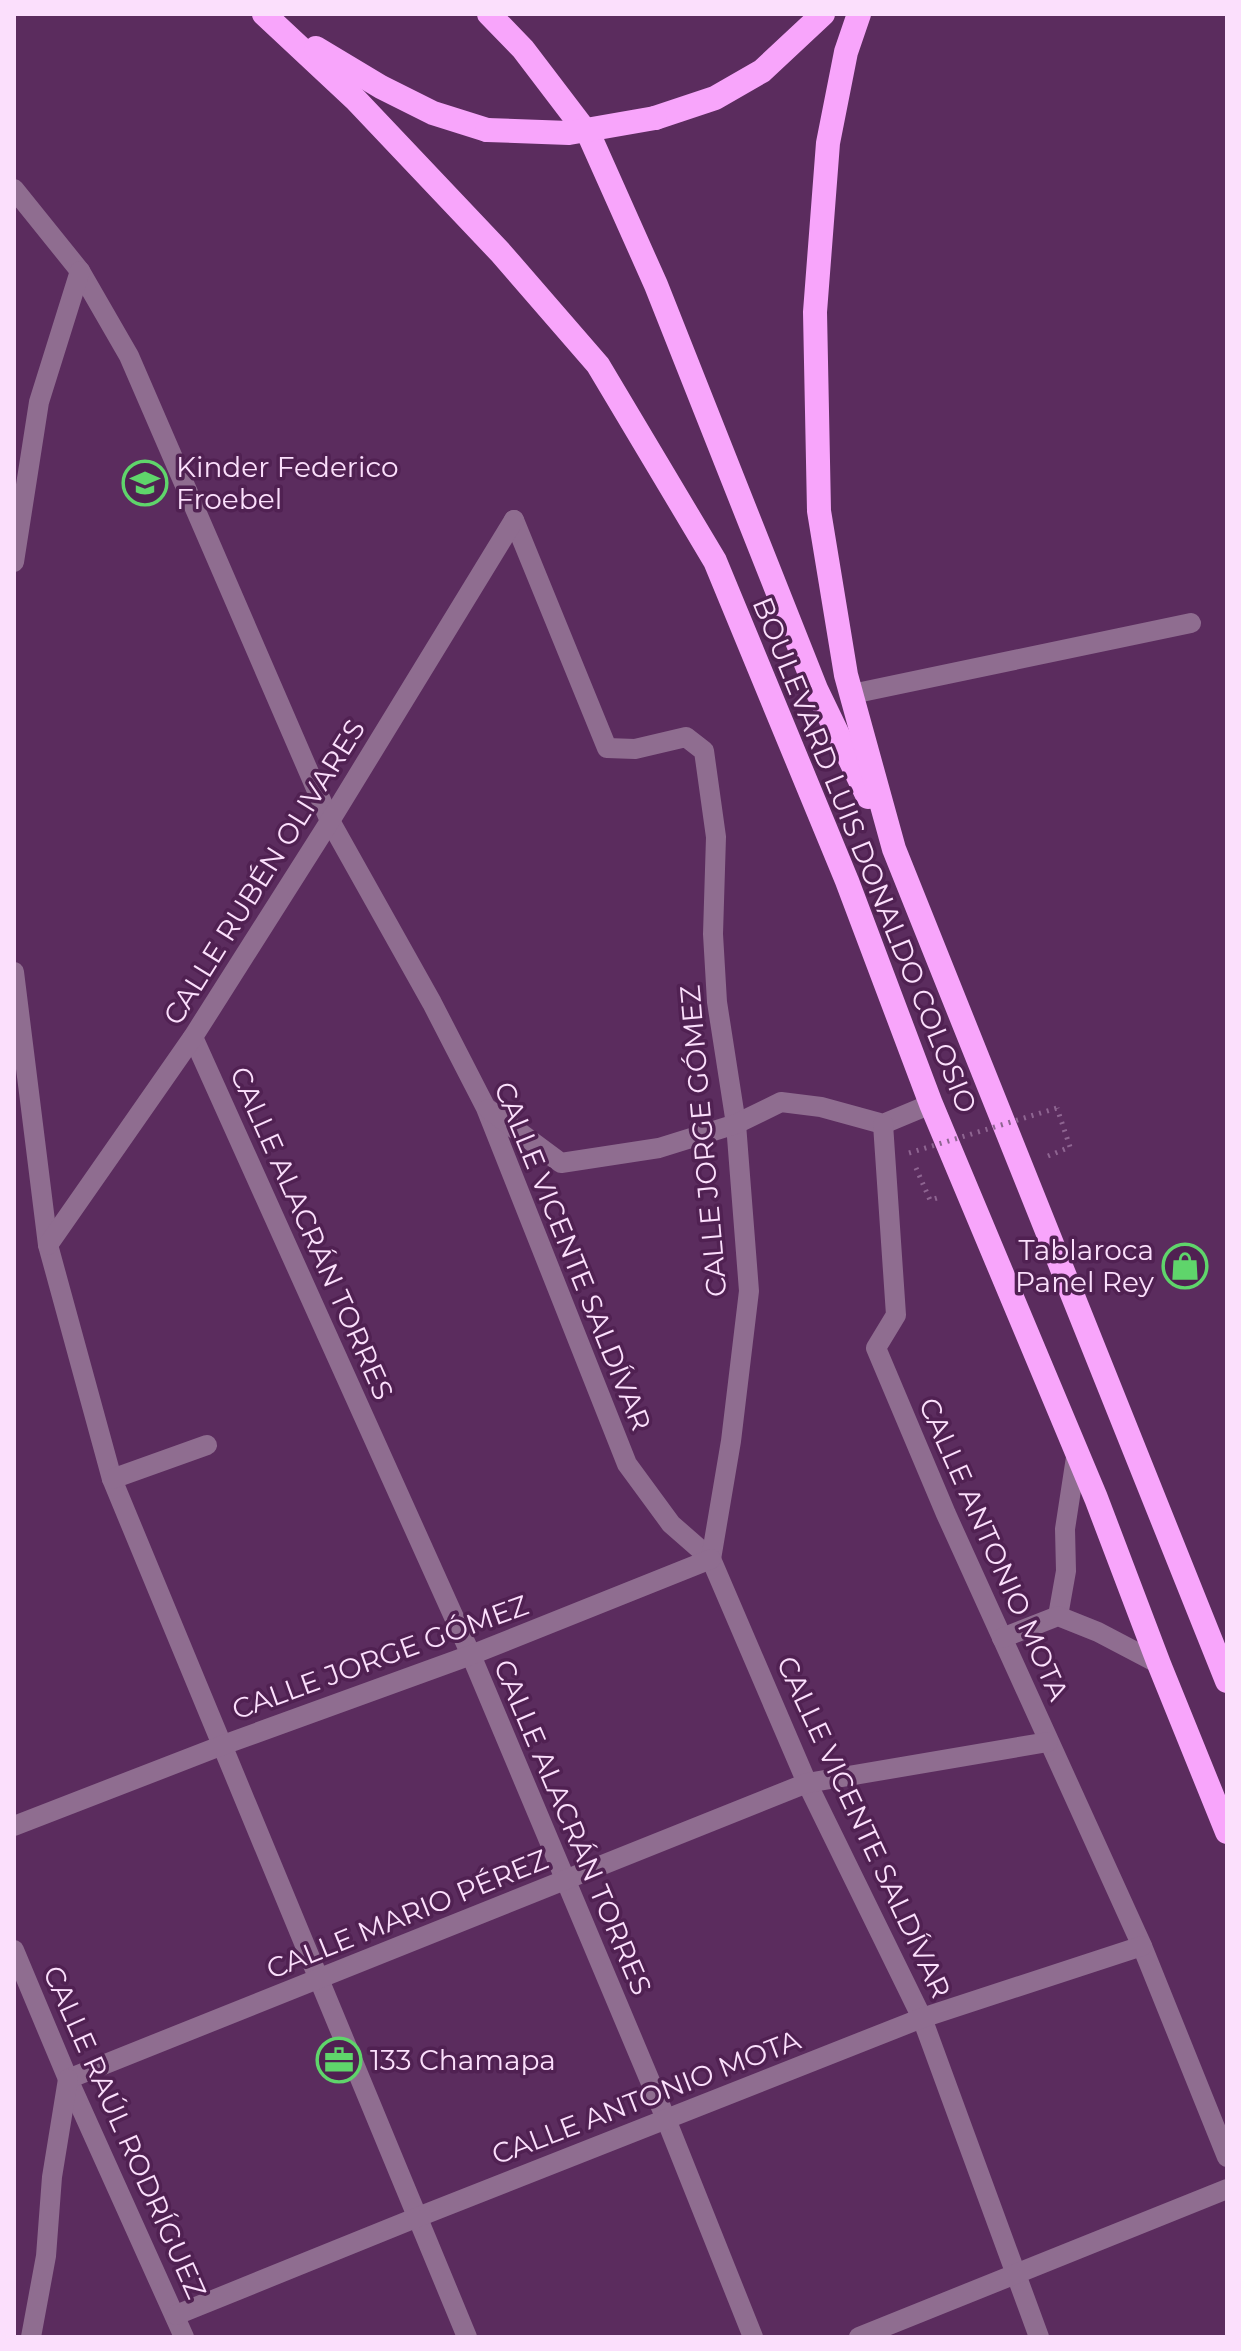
<svg xmlns="http://www.w3.org/2000/svg" width="1241" height="2351" font-family="Montserrat,sans-serif">
<style>
.lines{fill:none;stroke-linecap:round;stroke-linejoin:round}
.path{stroke:#8e6591;stroke-width:5;stroke-dasharray:2 6;stroke-linecap:butt}
.minor{stroke:#8f6d90;stroke-width:20}
.highway{stroke:#f8a5fb;stroke-width:24}
.path-bridge{stroke:#8e6591;stroke-width:5;stroke-dasharray:2 6;stroke-linecap:butt}
.highway-bridge{stroke:#f8a5fb;stroke-width:24}
.labels{text-anchor:middle;stroke-width:7;stroke-linejoin:round;paint-order:stroke}
.poi-label{font-size:28px;fill:#fbdffc;stroke:#502152;text-anchor:start}
.street-label{font-size:28px;fill:#fbdffc;stroke:#502152}
</style>
<rect width="100%" height="100%" fill="#5b2c5e"/>
<g class="lines">
<!-- path -->
<g class="path">
<polyline points="1048,1156 1070,1147 1057,1108"/>
<polyline points="916,1168 930,1200 937,1198"/>
</g>
<!-- minor -->
<g class="minor">
<polyline points="14,189 80,271 129,356 330,821 432,1003 486,1108 627,1464 671,1524 711,1559 807,1783 922,2018 1039,2337"/>
<polyline points="514,520 607,748 635,749 686,737 704,751 716,837 713,934 717,1002 736,1124 749,1291 731,1441 711,1559"/>
<polyline points="14,562 39,402 80,271"/>
<polyline points="852,694 1191,623"/>
<polyline points="14,972 48,1245 112,1479 467,2337"/>
<polyline points="193,1037 471,1655 666,2119 753,2337"/>
<polyline points="488,1109 561,1163 659,1148 736,1124 781,1102 821,1107 883,1124 931,1104"/>
<polyline points="883,1124 896,1315 876,1348 946,1514 1142,1946 1227,2157"/>
<polyline points="48,1245 193,1037 330,821 514,520"/>
<polyline points="112,1479 207,1445"/>
<polyline points="1058,1616 1066,1571 1065,1529 1077,1451"/>
<polyline points="1002,1638 1058,1616 1098,1632 1159,1664"/>
<polyline points="14,1826 223,1745 471,1655 711,1559"/>
<polyline points="14,1950 68,2079 184,2337"/>
<polyline points="68,2079 807,1783 1048,1742"/>
<polyline points="176,2315 418,2217 922,2018 1142,1946"/>
<polyline points="31,2337 46,2256 52,2177 68,2079"/>
<polyline points="859,2337 1227,2189"/>
</g>
<!-- highway -->
<g class="highway">
<polyline points="264,14 356,100 500,252 598,365 715,561 847,881 931,1104 1096,1498 1159,1664 1227,1832"/>
<polyline points="489,14 523,49 590,137 656,285 816,689 868,797"/>
<polyline points="859,14 846,52 828,143 815,312 819,511 846,675 894,849 1227,1681"/>
<polyline points="316,48 381,87 433,113 487,130"/>
<polyline points="655,118 715,98 762,71 823,14"/>
</g>
<!-- path-bridge -->
<polyline class="path-bridge" points="909,1153 1057,1108"/>
<!-- highway-bridge -->
<polyline class="highway-bridge" points="487,130 569,133 655,118"/>
</g>
<!-- icons -->
<defs>
<g id="school-ring" transform="scale(2.3)"><circle r="9.5" fill="#502152" stroke="#5fd56b" stroke-width="1.5"/><path d="M0-5L7-2L0 1L-7-2ZM-4 1L0 2.5L4 1V4Q0 6-4 4Z" fill="#5fd56b"/></g>
<g id="shop-ring" transform="scale(2.3)"><circle r="9.5" fill="#502152" stroke="#5fd56b" stroke-width="1.5"/><path d="M-5-2.5h2.3a2.7 3.5 0 0 1 5.4 0H5L5.5 6h-11ZM-1.5-2.5h3a1.5 2.3 0 0 0-3 0Z" fill="#5fd56b"/></g>
<g id="office-ring" transform="scale(2.3)"><circle r="9.5" fill="#502152" stroke="#5fd56b" stroke-width="1.5"/><path d="M-6-3h4V-5.5h4V-3h4V5H-6ZM-1-4.5V-3h2v-1.5ZM-6 0V1H6V0Z" fill="#5fd56b"/></g>
</defs>
<g fill-rule="evenodd">
<use href="#school-ring" x="145" y="483"/>
<use href="#shop-ring" x="1185" y="1266"/>
<use href="#office-ring" x="339" y="2060"/>
</g>
<g class="labels">
<!-- poi labels -->
<g class="poi-label">
<text x="176" y="477">Kinder Federico<tspan x="176" dy="32">Froebel</tspan></text>
<text x="1154" y="1260" text-anchor="end">Tablaroca<tspan x="1154" dy="32">Panel Rey</tspan></text>
<text x="370" y="2070">133 Chamapa</text>
</g>
<!-- street labels -->
<g class="street-label">
<text transform="translate(865 855) rotate(68)" y="10">BOULEVARD LUIS DONALDO COLOSIO</text>
<text transform="translate(264 872) rotate(-58)" y="10">CALLE RUBÉN OLIVARES</text>
<text transform="translate(703 1141) rotate(-95)" y="10">CALLE JORGE GÓMEZ</text>
<text transform="translate(312 1233) rotate(66)" y="10">CALLE ALACRÁN TORRES</text>
<text transform="translate(573 1256) rotate(68)" y="10">CALLE VICENTE SALDÍVAR</text>
<text transform="translate(994 1549) rotate(66)" y="10">CALLE ANTONIO MOTA</text>
<text transform="translate(380 1657) rotate(-20)" y="10">CALLE JORGE GÓMEZ</text>
<text transform="translate(573 1827) rotate(67)" y="10">CALLE ALACRÁN TORRES</text>
<text transform="translate(864 1827) rotate(65)" y="10">CALLE VICENTE SALDÍVAR</text>
<text transform="translate(407 1914) rotate(-22)" y="10">CALLE MARIO PÉREZ</text>
<text transform="translate(646 2097) rotate(-21)" y="10">CALLE ANTONIO MOTA</text>
<text transform="translate(125 2132) rotate(66)" y="10">CALLE RAÚL RODRÍGUEZ</text>
</g>
</g>
<!-- border -->
<rect width="1241" height="2351" fill="none" stroke="#fbdffc" stroke-width="32"/>
</svg>
